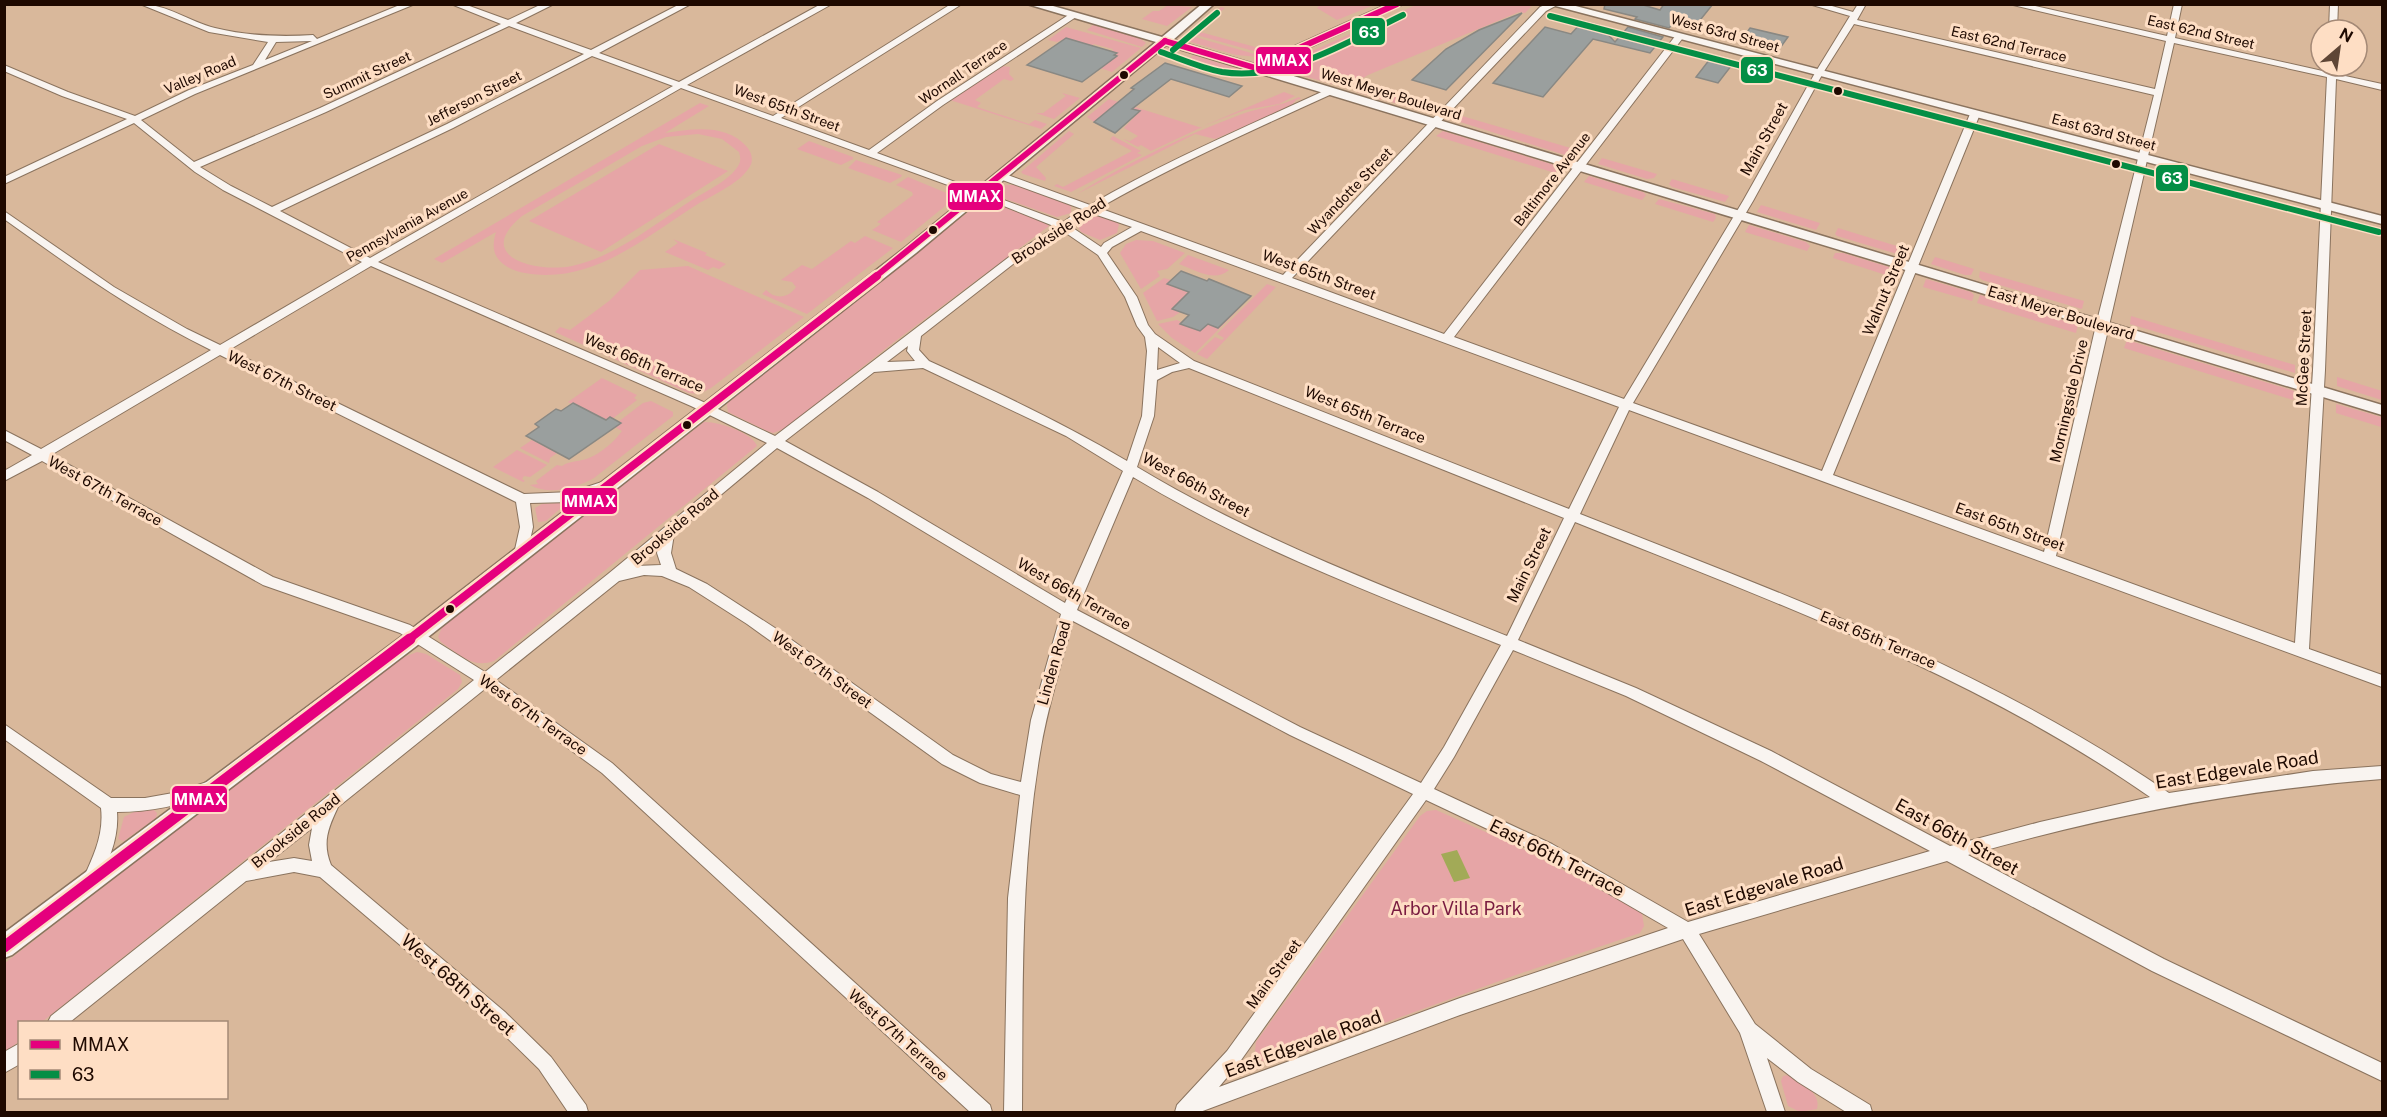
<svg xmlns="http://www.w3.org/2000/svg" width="2387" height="1117" font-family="'Public Sans',sans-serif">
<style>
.green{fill:#e6a5a6;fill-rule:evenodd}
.water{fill:#a2aa57}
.building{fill:#9a9f9e;stroke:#898883;stroke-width:1.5}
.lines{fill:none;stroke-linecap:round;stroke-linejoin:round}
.minor-casing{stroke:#8a735e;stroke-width:2}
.secondary-casing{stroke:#8a735e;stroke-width:3}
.minor{fill:#f9f4f0;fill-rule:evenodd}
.secondary{fill:#f9f4f0;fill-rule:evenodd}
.bus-1-far2-casing{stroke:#fedec4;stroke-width:9}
.bus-1-far1-casing{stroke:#fedec4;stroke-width:13}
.bus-1-casing{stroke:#fedec4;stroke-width:16}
.bus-2-casing{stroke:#fedec4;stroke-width:9}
.bus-1-far2{stroke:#e5007d;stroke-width:6}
.bus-1-far1{stroke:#e5007d;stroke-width:8}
.bus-1{stroke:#e5007d;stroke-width:11}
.bus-2{stroke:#048e45;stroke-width:6}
.bus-dot{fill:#1e0900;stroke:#fedec4;stroke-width:2}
.labels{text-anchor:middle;stroke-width:6;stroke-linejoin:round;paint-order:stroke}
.far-street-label{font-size:14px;fill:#1e0900;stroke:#fedec4}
.street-label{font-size:15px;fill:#1e0900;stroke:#fedec4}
.near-street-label{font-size:18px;fill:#1e0900;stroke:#fedec4}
.near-park-label{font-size:18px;fill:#791b40;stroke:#fedec4}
.line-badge{stroke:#fedec4;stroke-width:2}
.badge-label{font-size:16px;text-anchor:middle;font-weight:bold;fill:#fff}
</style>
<rect width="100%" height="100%" fill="#d9b89b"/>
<!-- green -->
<g class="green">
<polygon points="1321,4 1374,4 1374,5 1337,20 1317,8"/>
<polygon points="1168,5 1192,7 1167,26 1142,19 1153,11 1159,11"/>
<polygon points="1530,5 1531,7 1525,13 1519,12 1368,75 1347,88 1300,75 1289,67 1303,55 1416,5"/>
<polygon points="1221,7 1225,8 1200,29 1200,32 1259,48 1261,53 1189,33"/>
<polygon points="1093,25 1139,38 1146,43 1142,47 1087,30"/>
<polygon points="1066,27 1141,48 1112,72 1100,68 1101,64 1105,65 1116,57 1114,55 1117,53 1112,51 1113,49 1094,44 1089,48 1066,38 1057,42 1048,40"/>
<polygon points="1188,35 1258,55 1259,57 1236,55 1191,42 1185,38"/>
<polygon points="1194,55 1244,71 1245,74 1241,77 1188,60"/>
<polygon points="1002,66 1010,67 1009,74 1014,79 1011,81 1004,79 975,100 981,103 977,107 1029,124 1035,120 1047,124 1041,129 950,100"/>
<polygon points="1359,85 1431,107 1429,109 1430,110 1419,110 1357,92 1355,89"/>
<polygon points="1284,92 1295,96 1279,104 1245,110 1203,126"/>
<polygon points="1062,93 1080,98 1054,119 1036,113 1043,113 1066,96"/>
<path d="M1299 97 1301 99 1296 100 1290 107 1215 139 1195 134 1077 194C1128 162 1186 135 1242 114 1261 107 1280 107 1299 97Z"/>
<polygon points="1109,99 1199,127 1202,127 1151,151 1141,145 1138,147 1123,139 1130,141 1138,136 1124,128 1140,111 1117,104 1094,122 1087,117"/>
<path d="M700 103 709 106 665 133C692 129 726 123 747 147 752 153 754 161 749 168 738 185 710 196 693 207 648 236 602 275 546 275 532 274 519 274 506 266 492 257 492 245 496 232L442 263 434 259ZM698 134 722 139 739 152C741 159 741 163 736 169 726 182 706 191 692 200 655 224 615 257 572 266 536 273 472 257 522 216L642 146 666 137Z"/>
<polygon points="1462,116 1574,149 1568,155 1565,155 1457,121"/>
<polygon points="1069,131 1074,134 1036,167 1046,178 1045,181 1023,174 1021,172"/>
<polygon points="1443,131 1558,166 1560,167 1555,173 1436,136"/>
<polygon points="1113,136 1141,151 1137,153 1142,155 1071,192 1054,186 1057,184 1063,187 1132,151 1110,139"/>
<polygon points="809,141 853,157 853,159 841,165 797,149"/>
<polygon points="659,144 728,171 601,252 529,221"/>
<polygon points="1602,158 1657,174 1654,178 1647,179 1598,164"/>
<polygon points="856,160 902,175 901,177 890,183 848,168"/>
<polygon points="1589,176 1643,192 1646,195 1642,200 1584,182"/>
<polygon points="908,177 956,197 901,242 872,230 881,224 877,222 913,195 912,192 896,185"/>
<polygon points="1672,179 1729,196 1725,202 1672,187 1669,184"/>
<polygon points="1006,185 1017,185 1069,204 1071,207 1071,213 1057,217 1003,198 999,196 998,191"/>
<polygon points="1659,199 1715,214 1716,218 1713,222 1655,204"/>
<polygon points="986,201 1042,221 1049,226 894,342 784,429 773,433 767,431 728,412 727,405 729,401 977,205"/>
<polygon points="1761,205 1820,223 1816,230 1757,212"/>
<polygon points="1094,216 1110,219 1119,224 1117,233 1100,240 1081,232 1078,226 1080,222"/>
<polygon points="1749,225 1806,242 1810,246 1807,251 1745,232"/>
<polygon points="1838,228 1900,247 1897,254 1837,236 1835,234"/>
<path d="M865 236 893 248 807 314 762 294 766 290C776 300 789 298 796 287L792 282 781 280 802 265 812 269 851 241 855 243Z"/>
<polygon points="673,239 707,253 705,255 726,264 719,269 713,267 708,270 665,252 678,243"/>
<polygon points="1136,240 1153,241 1185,253 1167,269 1157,271 1160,276 1141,289 1120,253 1126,244"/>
<polygon points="1835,253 1843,253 1892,268 1889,276 1833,258"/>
<path d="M1188 255 1229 270C1215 283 1195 270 1179 264Z"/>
<polygon points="1935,257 1974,269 1971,275 1965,275 1931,264"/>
<polygon points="688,266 804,317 711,388 699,394 689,393 555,332 560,327 570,330 609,301 640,270"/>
<polygon points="1980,271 2084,301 2082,309 1982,280 1979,277"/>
<polygon points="1164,278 1171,280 1168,284 1192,294 1172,308 1180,312 1173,317 1157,321 1143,293"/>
<polygon points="1926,279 1971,292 1974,295 1972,301 1923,287"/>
<polygon points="1267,284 1276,287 1207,359 1197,354 1215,337 1222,340 1224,338 1217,334"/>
<polygon points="1980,295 2078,325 2076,333 1977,303"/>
<polygon points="1237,309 1239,309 1195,353 1172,338 1158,324 1177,320 1200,331 1208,324"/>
<polygon points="2131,316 2295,365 2295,373 2130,324"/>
<polygon points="2127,340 2291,390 2294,391 2293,400 2124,348"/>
<polygon points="2337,377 2382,391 2382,400 2337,386"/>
<polygon points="602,378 637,395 634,398 637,400 612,419 606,420 568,402"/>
<path d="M651 401 673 412V416L594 478C576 488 550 496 530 485L538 484 536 481 557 465 562 466C571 460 580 462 589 458 600 454 615 441 622 431L615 427 620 423 618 422 643 403Z"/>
<polygon points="2336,404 2381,417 2381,427 2336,413"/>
<path d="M704 422C717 421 753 433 757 446L494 661C472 669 459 654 441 642L438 637 443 625Z"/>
<polygon points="532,440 557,453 550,458 549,463 520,448"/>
<polygon points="517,450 547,465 530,477 524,476 522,479 525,481 523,482 493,467"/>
<polygon points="559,503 562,507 546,521 538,522 535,508 542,504"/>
<polygon points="417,652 426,654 460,675 462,682 458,689 42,1022 20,1022 19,1041 5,1053 5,963 399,659"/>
<polygon points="154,810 157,813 156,818 124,841 118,839 124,817 136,811"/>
<polygon points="1436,810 1517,846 1630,905 1642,914 1644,926 1640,933 1513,976 1283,1060 1271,1064 1258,1059 1255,1051 1256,1042 1420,816 1427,811"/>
<path d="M1789 1075C1800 1083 1822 1093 1817 1109L1800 1112 1788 1106 1781 1081 1783 1076Z"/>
</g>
<!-- water -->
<polygon class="water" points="1457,850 1470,878 1454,882 1441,854"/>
<!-- building -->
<g class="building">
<polygon points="1605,4 1640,4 1660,10 1664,4 1713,4 1693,29 1673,24 1669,28 1635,19 1637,17 1604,9"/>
<polygon points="1522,13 1446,90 1412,80 1446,49 1479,30"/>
<polygon points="1583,21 1599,25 1615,42 1628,27 1663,37 1650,53 1593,39 1543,97 1493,83 1545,27 1571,34"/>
<polygon points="1750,28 1788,37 1777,52 1739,43"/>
<polygon points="1066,38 1117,53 1114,55 1117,56 1082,82 1027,65"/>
<polygon points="1713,55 1735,61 1718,83 1696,77"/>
<polygon points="1165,63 1242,86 1229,97 1171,79 1132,109 1140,111 1115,133 1094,122 1134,89 1131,88"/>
<polygon points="1181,271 1207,281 1209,279 1251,296 1218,328 1208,324 1200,331 1180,324 1189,315 1172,309 1189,292 1167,284"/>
<polygon points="573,403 606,420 610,417 621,423 569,459 526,436 539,427 535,424 556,409 561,411"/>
</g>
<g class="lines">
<!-- minor casing -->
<g class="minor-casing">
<g id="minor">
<path d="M140 4C167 4 190 22 215 28 248 36 280 37 313 35L317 39 402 4H415L195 94 141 120 194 162 320 108 501 24 451 4H464L508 20 542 4H554L516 23 591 50 680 4H691L599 53 679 82 821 4H832L687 85 773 116 951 4H962L781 118 869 150 937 101 1073 12 1077 15 1076 17 943 105 877 153 1063 222 1082 209 997 178V174H1005L1090 205C1166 161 1248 126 1328 89H1334V93C1255 129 1174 165 1099 208L1283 275 1540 7 1547 4H1559L1546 11 1292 278 1444 334 1676 35H1682V39L1454 337 1624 399 1743 201 1815 73 1850 16 1809 4H1825L1853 12 1858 4H1866L1857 20 2155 89 2166 41 2009 4H2026L2167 36 2174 4H2182L2175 38 2327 72 2328 66H2336V74L2382 84V90L2336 79 2325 370 2309 649 2382 675V687L1629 410 1580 514C1785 595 1985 667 2169 793L2313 771 2382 766V779C2241 790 2104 816 1968 855L2164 959 2382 1063V1081L2152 971 1947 861 1699 934 1755 1024 1811 1069 1870 1105 1872 1112H1846L1798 1082 1767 1058 1785 1112H1767L1740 1033 1683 939 1460 1015 1200 1112H1175L1177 1105 1227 1051 1413 794 1290 735 1073 621C1061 665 1047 709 1040 753 1020 872 1023 992 1022 1112H1004L1008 898 1020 795 980 783 942 764 747 624 689 587 662 576 644 575 619 581 496 680 612 763 990 1105 992 1112H970L602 773 486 688 338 807C328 828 322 843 331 865L505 1012 551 1057 586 1105 588 1112H568L539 1069 493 1024 320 877 294 872 246 881 70 1022H48L51 1016 474 680 400 633 263 585 42 461 4 481V471L32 455 4 440V430L41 449 211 350C137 314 71 267 4 219V211L114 287 187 329 220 345 362 262 223 190 195 172 134 123 4 184V177L127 119 62 96 4 71V65L68 92 135 116 189 90 253 65 268 42 209 32ZM1854 24 2154 95 2096 325 2044 552 1833 475 1980 114 1978 112 1970 114 1822 471 1633 403 1753 201 1823 73ZM509 26 584 54 447 124 272 207 231 186 200 167 326 112ZM312 41 265 60 276 42ZM2174 43 2327 77 2313 370 2295 643 2056 556ZM592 56 673 86 370 258 280 211 453 128ZM681 88 989 200 1056 227 1009 257 775 436 699 400 378 262ZM1091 213 1132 227 1104 243 1101 247 1070 226ZM1063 231 1098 255 1125 297 1137 326 1145 337 1147 351 1142 416 1127 461C1063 423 997 392 929 361L919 350 921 336 1017 261ZM1141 231 1619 407 1569 509 1194 361 1155 334 1148 325 1137 297 1107 253 1112 247ZM371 266 691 406 767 443 608 574 485 672 410 625 273 577 51 455 220 355 516 502 520 527 514 554 516 558H526L533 527 530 503 571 502 613 488 614 485 613 482 608 480 571 492 524 494 229 350ZM908 346 907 351 915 361 887 362ZM1158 347 1180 363 1157 370ZM923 368 1066 436 1123 471 1065 603 878 492 785 441 874 372ZM1189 368 1564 518 1507 636C1381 585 1253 537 1137 467L1154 416 1157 380 1172 372ZM777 448 868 498 1061 614 1031 720 1021 782 991 774 953 755 775 628 707 584 676 569 671 553 674 534ZM1133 477C1249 547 1377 595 1501 645L1444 747 1421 783 1300 727 1077 610ZM1575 522C1773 602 1974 674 2150 797L2040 822 1950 846 1771 751 1636 688 1518 640ZM658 548 657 553 661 565 636 566ZM1513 650 1626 696 1761 761 1930 851 1688 922 1552 844 1434 789 1454 757ZM1426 800 1540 854 1668 928 1460 998 1219 1087 1239 1063ZM312 828 309 845 312 861 294 858 269 862Z"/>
<polygon points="2330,4 2338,4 2337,30 2329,30"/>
<path d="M4 724 111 798H145L173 793 207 782 213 784 215 789 213 794C180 805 151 812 117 812 119 838 109 860 98 882L92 884 86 882 84 877C94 855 104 834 101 808L4 739Z"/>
<polygon points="20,1043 20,1064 4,1073 4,1052"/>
</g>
</g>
<!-- secondary casing -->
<g class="secondary-casing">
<g id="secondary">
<polygon points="1027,4 1046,4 1162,37 1202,4 1214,4 1173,40 1267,68 1293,47 1388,4 1403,4 1301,51 1277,71 2382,405 2382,415 1166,45 916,253 423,641 12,955 4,958 4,933 409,631 906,247 1156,42"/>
<polygon points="1548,4 1568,4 2382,216 2382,224"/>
</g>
</g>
<!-- minor -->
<use href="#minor" class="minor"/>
<!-- secondary -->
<use href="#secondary" class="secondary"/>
<!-- bus-1-far2 casing -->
<g class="bus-1-far2-casing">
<g id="bus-1-far2">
<polyline points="1165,41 1269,72 1297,49 1397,4"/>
<polyline points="875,277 1165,41"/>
</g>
</g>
<!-- bus-1-far1 casing -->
<g class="bus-1-far1-casing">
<polyline id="bus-1-far1" points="408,640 877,276"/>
</g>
<!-- bus-1 casing -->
<g class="bus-1-casing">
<polyline id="bus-1" points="4,947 410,639"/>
</g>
<!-- bus-2 casing -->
<g class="bus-2-casing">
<g id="bus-2">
<polyline points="1550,16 2379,232"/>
<polyline points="1173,50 1217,13"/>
<path d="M1161 52C1181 59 1201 68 1222 72 1285 82 1349 41 1403 15"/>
</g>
</g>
<!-- bus-1-far2 -->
<use href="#bus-1-far2" class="bus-1-far2"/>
<!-- bus-1-far1 -->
<use href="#bus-1-far1" class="bus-1-far1"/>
<!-- bus-1 -->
<use href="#bus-1" class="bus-1"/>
<!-- bus-2 -->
<use href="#bus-2" class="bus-2"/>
</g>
<!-- markers -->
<g class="bus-dot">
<circle cx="1124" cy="75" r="5"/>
<circle cx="1838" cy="91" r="5"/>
<circle cx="2116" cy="164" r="5"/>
<circle cx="933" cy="230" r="5"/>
<circle cx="687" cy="425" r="5"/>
<circle cx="450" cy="609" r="5"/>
</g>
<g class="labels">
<!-- far-street labels -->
<g class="far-street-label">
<text transform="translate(2201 32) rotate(13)" y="5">East 62nd Street</text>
<text transform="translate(1725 33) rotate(15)" y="5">West 63rd Street</text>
<text transform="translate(2009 44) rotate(13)" y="5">East 62nd Terrace</text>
<text transform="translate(963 72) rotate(-34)" y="5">Wornall Terrace</text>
<text transform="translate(200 75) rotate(-23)" y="5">Valley Road</text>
<text transform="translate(367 75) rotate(-25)" y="5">Summit Street</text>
<text transform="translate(1391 94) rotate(17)" y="5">West Meyer Boulevard</text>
<text transform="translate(474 98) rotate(-27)" y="5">Jefferson Street</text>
<text transform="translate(787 108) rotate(20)" y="5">West 65th Street</text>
<text transform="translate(2104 132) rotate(15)" y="5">East 63rd Street</text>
<text transform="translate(1552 179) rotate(-52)" y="5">Baltimore Avenue</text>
<text transform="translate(1350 191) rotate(-46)" y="5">Wyandotte Street</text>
<text transform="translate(407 225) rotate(-29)" y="5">Pennsylvania Avenue</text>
</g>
<!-- street labels -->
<g class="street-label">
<text transform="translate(1764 139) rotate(-61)" y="5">Main Street</text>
<text transform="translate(1059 231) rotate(-33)" y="5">Brookside Road</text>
<text transform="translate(1319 275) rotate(20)" y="5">West 65th Street</text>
<text transform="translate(1886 290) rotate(-67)" y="5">Walnut Street</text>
<text transform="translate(2061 313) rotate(17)" y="5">East Meyer Boulevard</text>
<text transform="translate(2304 358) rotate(-87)" y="5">McGee Street</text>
<text transform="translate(644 363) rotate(23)" y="5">West 66th Terrace</text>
<text transform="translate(282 381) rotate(26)" y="5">West 67th Street</text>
<text transform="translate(2069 401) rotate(-77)" y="5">Morningside Drive</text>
<text transform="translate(1365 415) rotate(22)" y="5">West 65th Terrace</text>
<text transform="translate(1196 485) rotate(28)" y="5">West 66th Street</text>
<text transform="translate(105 491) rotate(29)" y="5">West 67th Terrace</text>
<text transform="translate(675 527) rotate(-40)" y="5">Brookside Road</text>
<text transform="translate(2010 527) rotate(20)" y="5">East 65th Street</text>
<text transform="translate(1529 565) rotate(-64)" y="5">Main Street</text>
<text transform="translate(1074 594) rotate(30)" y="5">West 66th Terrace</text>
<text transform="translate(1878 640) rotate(23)" y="5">East 65th Terrace</text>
<text transform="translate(1054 663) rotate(-74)" y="5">Linden Road</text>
<text transform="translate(822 670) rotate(36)" y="5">West 67th Street</text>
<text transform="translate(533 715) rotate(35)" y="5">West 67th Terrace</text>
<text transform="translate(296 831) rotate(-39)" y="5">Brookside Road</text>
<text transform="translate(1274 974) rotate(-54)" y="5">Main Street</text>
<text transform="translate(898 1035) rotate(42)" y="5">West 67th Terrace</text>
</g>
<!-- near-street labels -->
<g class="near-street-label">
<text transform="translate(2237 770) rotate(-9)" y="6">East Edgevale Road</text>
<text transform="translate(1957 837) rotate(29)" y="6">East 66th Street</text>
<text transform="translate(1557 858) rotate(27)" y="6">East 66th Terrace</text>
<text transform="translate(1764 887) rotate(-17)" y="6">East Edgevale Road</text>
<text transform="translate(458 985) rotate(41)" y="6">West 68th Street</text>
<text transform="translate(1303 1044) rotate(-20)" y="6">East Edgevale Road</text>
</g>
<!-- near-park labels -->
<g class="near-park-label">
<text x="1456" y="915">Arbor Villa Park</text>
</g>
</g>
<g class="line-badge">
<rect x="1351" y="17" width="35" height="29" rx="6" fill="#048e45"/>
<rect x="1255" y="46" width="57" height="29" rx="6" fill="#e5007d"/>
<rect x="1740" y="56" width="34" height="28" rx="6" fill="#048e45"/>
<rect x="2155" y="164" width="34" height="28" rx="6" fill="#048e45"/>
<rect x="947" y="182" width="57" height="29" rx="6" fill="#e5007d"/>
<rect x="561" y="487" width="57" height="28" rx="6" fill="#e5007d"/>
<rect x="171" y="785" width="57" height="28" rx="6" fill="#e5007d"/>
</g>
<g class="badge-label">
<text x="1369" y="38">63</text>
<text x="1283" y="66">MMAX</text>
<text x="1757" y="76">63</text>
<text x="2172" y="184">63</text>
<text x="975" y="202">MMAX</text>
<text x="590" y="507">MMAX</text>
<text x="200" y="805">MMAX</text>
</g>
<!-- border -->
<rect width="2387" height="1117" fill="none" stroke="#1e0900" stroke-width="12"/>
<!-- legend -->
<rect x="18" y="1021" width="210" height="78" fill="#fedec4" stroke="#a48976" stroke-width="1.5"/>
<rect x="30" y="1040" width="30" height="9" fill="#e5007d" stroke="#a48976" stroke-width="1.5"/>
<text x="72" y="1051" font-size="18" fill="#1e0900">MMAX</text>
<rect x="30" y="1070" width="30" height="9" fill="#048e45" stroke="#a48976" stroke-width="1.5"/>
<text x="72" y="1081" font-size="18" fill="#1e0900">63</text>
<!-- north arrow -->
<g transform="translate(2339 48) rotate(29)"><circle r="28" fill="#fedec4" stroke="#a48976" stroke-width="1.5"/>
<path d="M0-4.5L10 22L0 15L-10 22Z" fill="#5f4636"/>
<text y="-9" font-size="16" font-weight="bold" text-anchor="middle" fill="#1e0900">N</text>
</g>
</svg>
